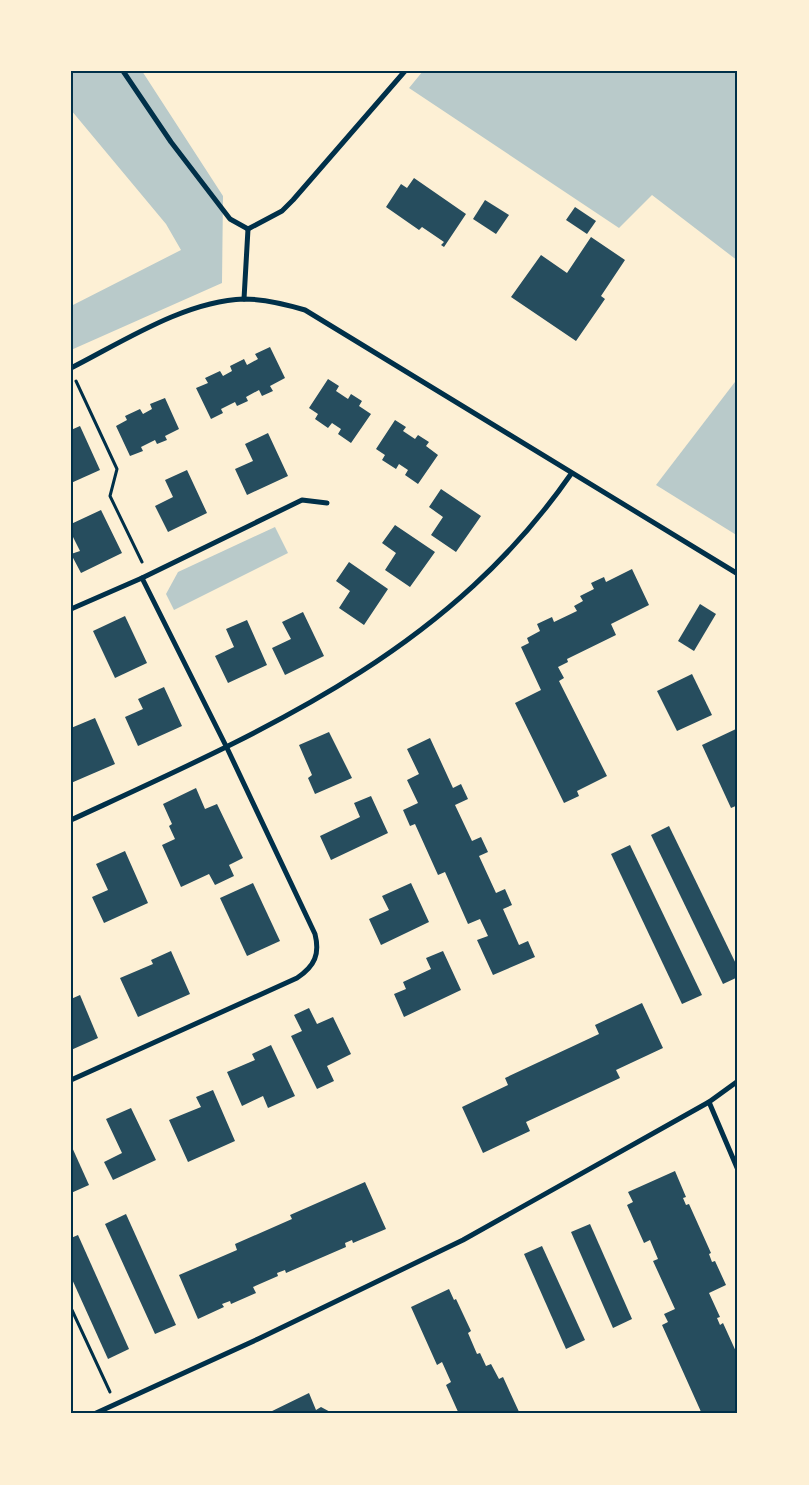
<svg xmlns="http://www.w3.org/2000/svg" width="809" height="1485" font-family="Rubik,sans-serif">
<style>
.green{fill:#b9caca}
.building{fill:#264d5e}
.lines{fill:none;stroke-linecap:round;stroke-linejoin:round}
.path{stroke:#003049;stroke-width:3}
.minor{stroke:#003049;stroke-width:5}
.neatline{fill:none;stroke:#003049;stroke-width:2}
</style>
<rect width="100%" height="100%" fill="#fdf0d5"/>
<!-- green -->
<g class="green">
<polygon points="71,71 142,71 223,196 222,283 71,350 71,306 181,250 166,224 71,110"/>
<polygon points="423,71 738,71 738,261 652,195 619,228 409,88"/>
<polygon points="738,378 738,536 656,485"/>
<polygon points="275,527 288,553 174,610 166,594 178,572"/>
</g>
<!-- building -->
<g class="building">
<polygon points="414,178 466,214 444,247 441,245 444,242 422,227 419,230 386,207 401,184 407,188"/>
<polygon points="485,200 509,215 496,234 473,219"/>
<polygon points="575,207 596,221 587,234 566,220"/>
<polygon points="591,237 625,260 601,296 605,299 576,341 511,297 541,255 567,273"/>
<polygon points="270,347 285,378 270,386 273,391 262,396 259,390 246,397 248,401 237,406 235,402 221,409 223,413 211,419 196,388 208,383 205,378 220,371 223,376 232,371 230,366 244,359 247,365 258,359 255,354"/>
<polygon points="328,379 339,386 336,391 348,399 351,394 362,401 359,406 371,414 351,443 338,434 341,429 332,423 328,428 315,419 318,414 309,408"/>
<polygon points="165,398 179,429 165,436 167,440 157,444 155,440 141,447 143,451 130,456 116,426 127,420 125,416 140,409 143,414 152,409 150,404"/>
<polygon points="395,420 406,427 403,431 415,439 418,435 429,442 426,446 438,455 418,484 405,475 408,470 399,464 396,469 382,460 385,455 376,449"/>
<polygon points="80,426 100,470 71,483 71,430"/>
<polygon points="268,433 288,476 247,495 235,469 253,461 245,444"/>
<polygon points="187,470 207,513 168,532 155,506 173,497 165,480"/>
<polygon points="441,489 481,516 456,552 431,535 443,517 429,507"/>
<polygon points="101,510 122,553 81,573 71,554 80,551 71,533 71,524"/>
<polygon points="395,525 435,552 410,587 385,570 396,553 382,543"/>
<polygon points="349,562 388,589 364,625 339,608 350,591 336,581"/>
<polygon points="632,569 649,605 611,624 616,635 567,659 568,662 558,667 564,678 559,681 607,776 577,791 579,796 564,803 515,703 541,690 521,647 529,643 527,638 540,631 537,624 552,617 554,622 577,611 574,606 583,601 580,596 594,589 591,583 604,577 606,582"/>
<polygon points="700,604 716,614 694,651 678,641"/>
<polygon points="303,612 324,656 285,675 272,648 291,639 282,622"/>
<polygon points="125,616 147,663 115,678 93,631"/>
<polygon points="247,620 267,665 228,683 215,656 234,647 226,629"/>
<polygon points="692,674 712,715 677,731 657,691"/>
<polygon points="164,687 182,726 138,746 125,717 143,709 138,699"/>
<polygon points="95,718 115,764 71,783 71,728"/>
<polygon points="736,729 738,805 731,808 702,745"/>
<polygon points="329,732 352,778 315,794 308,778 312,775 299,745"/>
<polygon points="430,738 453,788 461,784 468,799 455,805 472,841 481,837 488,852 479,856 496,893 505,889 512,905 503,909 519,945 528,941 535,957 493,975 477,940 488,936 480,919 468,924 445,872 438,875 415,824 410,826 403,810 418,803 407,780 419,774 407,749"/>
<polygon points="196,788 205,809 217,804 243,858 229,865 234,876 215,885 209,874 181,887 162,845 175,839 169,826 172,824 163,804"/>
<polygon points="371,796 388,833 331,860 320,836 360,817 354,803"/>
<polygon points="669,826 738,968 738,977 723,984 651,835"/>
<polygon points="630,845 702,995 682,1004 611,854"/>
<polygon points="125,851 148,903 104,923 92,897 108,890 96,864"/>
<polygon points="253,883 280,941 247,956 220,898"/>
<polygon points="411,883 429,922 381,945 369,919 389,910 382,896"/>
<polygon points="171,951 190,994 138,1017 120,978 153,964 151,960"/>
<polygon points="443,951 461,990 404,1017 394,994 406,989 403,982 431,969 426,958"/>
<polygon points="80,995 98,1038 71,1050 71,999"/>
<polygon points="642,1003 663,1048 616,1070 620,1078 526,1122 530,1131 483,1153 462,1107 508,1085 505,1078 599,1034 595,1025"/>
<polygon points="309,1008 317,1024 333,1017 351,1054 327,1066 334,1081 317,1089 291,1036 302,1031 294,1015"/>
<polygon points="271,1045 295,1096 268,1108 263,1096 242,1106 227,1072 255,1060 252,1054"/>
<polygon points="213,1090 235,1141 188,1162 169,1120 201,1107 196,1097"/>
<polygon points="131,1108 156,1160 113,1180 104,1162 122,1153 106,1119"/>
<polygon points="71,1145 89,1185 71,1193"/>
<polygon points="675,1171 686,1197 683,1198 686,1205 689,1204 711,1253 709,1254 712,1262 715,1261 726,1285 709,1293 720,1317 717,1318 720,1325 723,1323 738,1356 738,1414 702,1414 662,1325 668,1322 664,1314 675,1309 653,1261 658,1259 650,1240 644,1243 627,1205 633,1202 628,1192"/>
<polygon points="365,1182 386,1229 353,1243 352,1240 345,1243 346,1247 286,1273 285,1270 277,1273 278,1276 253,1287 256,1293 231,1304 230,1301 222,1304 224,1307 198,1319 179,1275 237,1250 235,1244 292,1219 290,1215"/>
<polygon points="126,1214 176,1325 155,1334 105,1224"/>
<polygon points="590,1224 632,1319 613,1328 571,1232"/>
<polygon points="78,1235 129,1349 108,1359 71,1277 71,1238"/>
<polygon points="542,1246 585,1340 566,1349 524,1254"/>
<polygon points="449,1289 454,1300 456,1299 471,1331 468,1333 477,1354 480,1353 486,1366 491,1364 499,1379 503,1377 520,1414 459,1414 446,1385 451,1382 442,1362 437,1365 411,1307"/>
<polygon points="309,1393 316,1410 321,1407 334,1414 266,1414"/>
</g>
<g class="lines">
<!-- path -->
<g class="path">
<polyline points="76,381 117,469 110,496 142,562"/>
<polyline points="71,1308 110,1392"/>
</g>
<!-- minor -->
<g class="minor">
<polyline points="123,71 171,142 230,219 248,229"/>
<polyline points="248,229 282,211 293,200 405,71"/>
<polyline points="244,299 248,229"/>
<path d="M71 368C124 341 185 301 244 299 265 299 285 304 305 310L738 574"/>
<polyline points="142,578 302,500 327,503"/>
<path d="M71 609 142 578 227 748 315 934C320 954 315 966 297 978L71 1080"/>
<path d="M71 820C263 731 446 654 571 474"/>
<polyline points="709,1102 738,1170"/>
<polyline points="94,1414 258,1339 463,1240 709,1102 738,1081"/>
</g>
</g>
<!-- border -->
<rect width="809" height="1485" fill="none" stroke="#fdf0d5" stroke-width="145"/>
<rect x="72" y="72" width="664" height="1340" class="neatline"/>
</svg>
